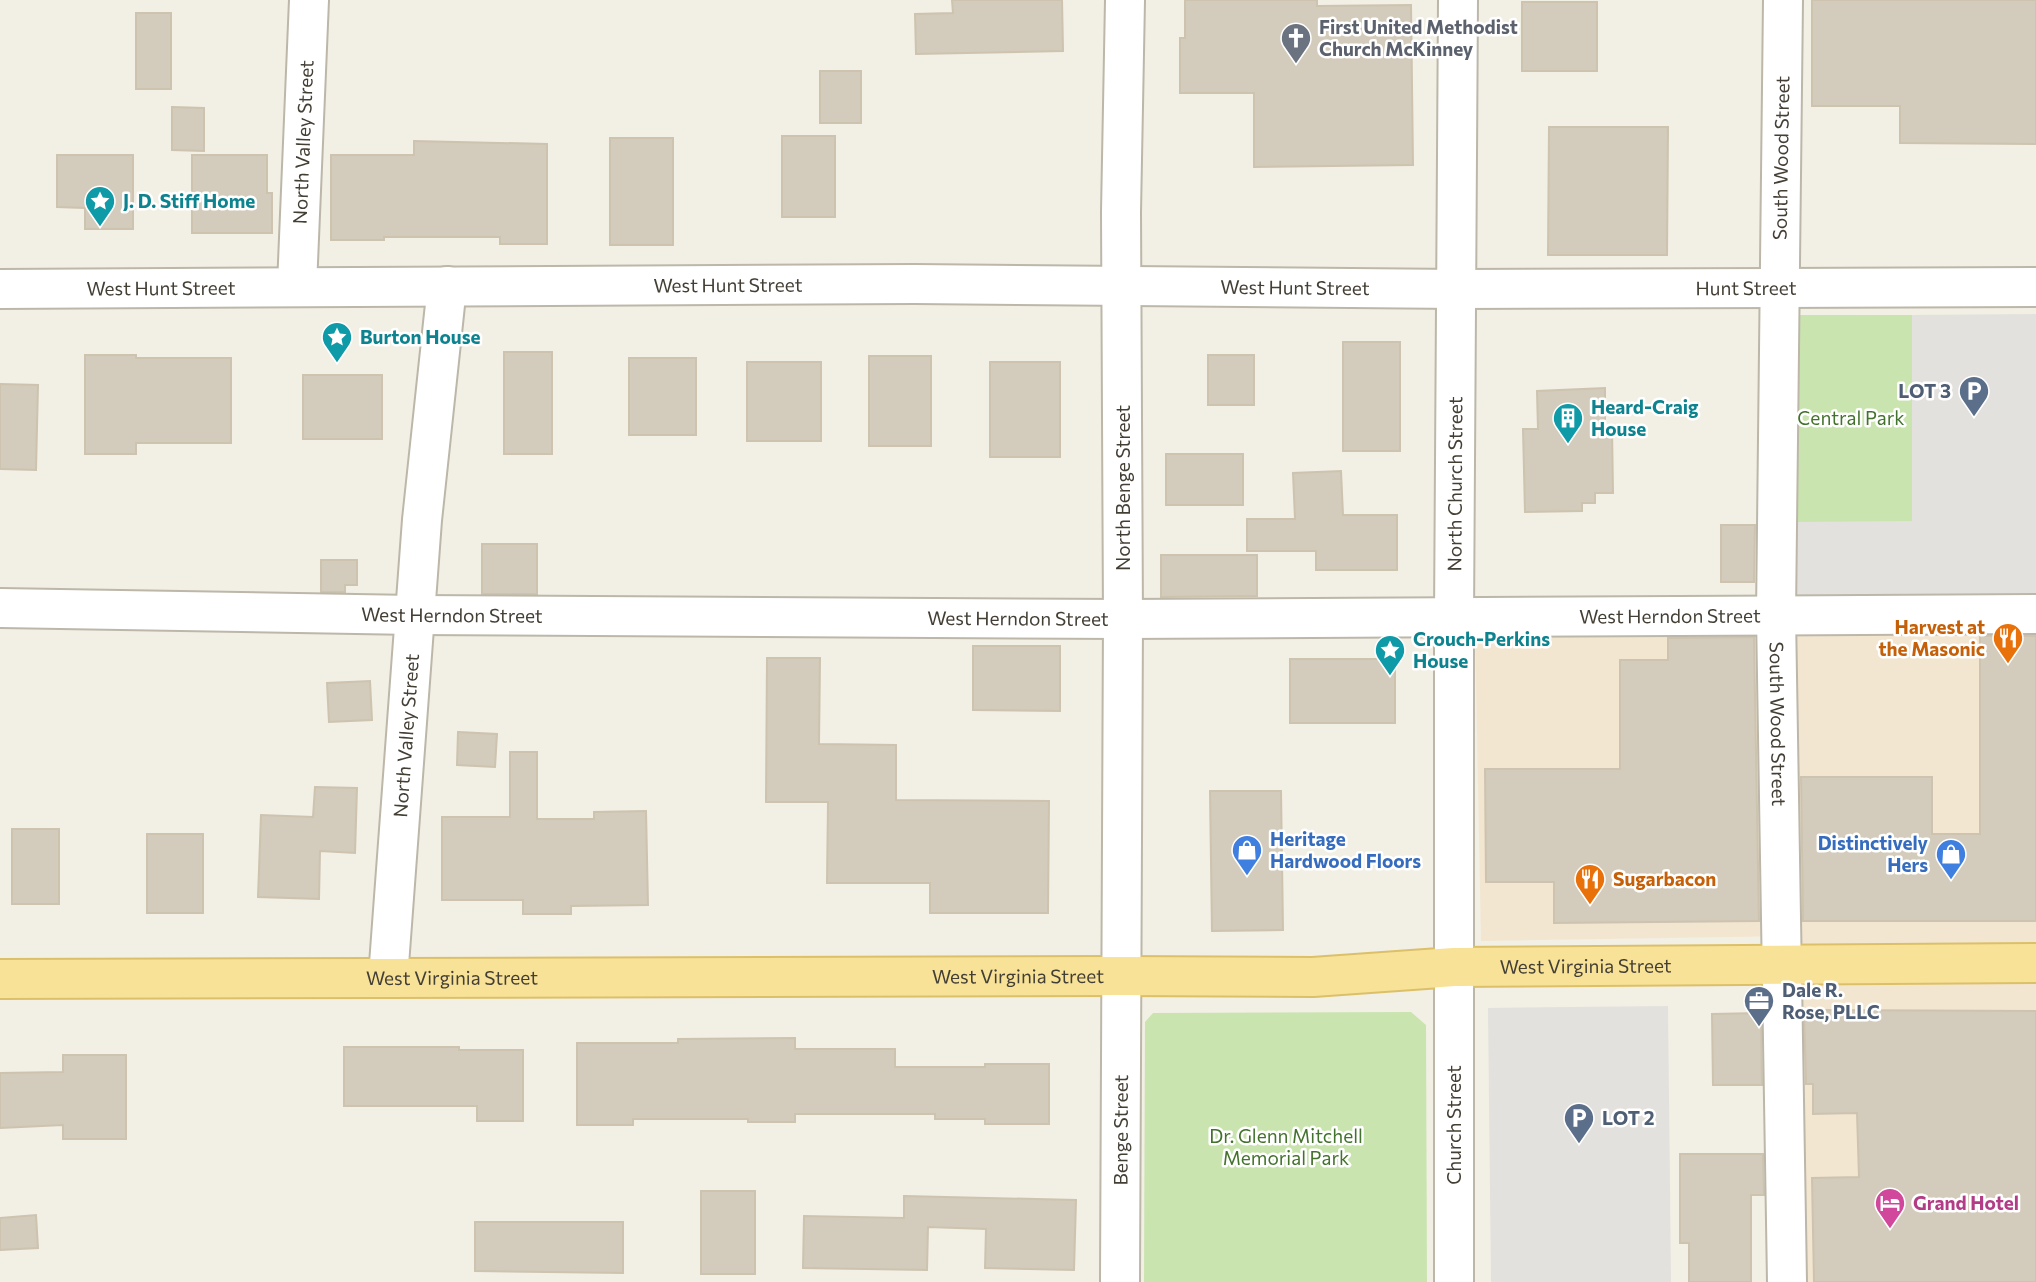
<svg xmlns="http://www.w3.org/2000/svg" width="2036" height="1282" font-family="Commissioner,sans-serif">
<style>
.commercial{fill:#f3e6d1}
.park{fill:#cae4b0}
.parking{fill:#e3e1dd}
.building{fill:#d3cbbb;stroke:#cdc3af;stroke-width:2}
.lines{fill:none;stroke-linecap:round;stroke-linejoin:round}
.minor-casing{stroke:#bcb7a9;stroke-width:42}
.major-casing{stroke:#dcc069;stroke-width:42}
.minor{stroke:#fff;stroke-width:38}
.major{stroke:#f8e298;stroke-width:38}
.labels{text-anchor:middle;stroke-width:5;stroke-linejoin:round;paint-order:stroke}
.worship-label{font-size:19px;font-weight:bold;fill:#5b616d;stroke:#fff;text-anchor:start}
.street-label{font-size:19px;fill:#443f35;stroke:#fff}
.culture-label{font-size:19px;font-weight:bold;fill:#0d838f;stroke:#fff;text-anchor:start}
.service-label{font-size:19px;font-weight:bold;fill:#4e5e75;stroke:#fff;text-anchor:start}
.park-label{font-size:19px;fill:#43722c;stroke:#fff}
.food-label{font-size:19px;font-weight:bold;fill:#c56008;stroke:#fff;text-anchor:end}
.shop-label{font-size:19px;font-weight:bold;fill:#366cbe;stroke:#fff;text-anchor:start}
.hotel-label{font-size:19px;font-weight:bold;fill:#b23c85;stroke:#fff;text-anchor:start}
</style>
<rect width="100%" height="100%" fill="#f2efe5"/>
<!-- commercial -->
<polygon class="commercial" points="2036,628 2036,1282 1796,1282 1794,936 1481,941 1475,630"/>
<!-- park -->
<g class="park">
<rect x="1791" y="315" width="121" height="207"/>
<polygon points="1411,1012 1426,1025 1427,1282 1144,1282 1145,1022 1153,1013"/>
</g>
<!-- parking -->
<g class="parking">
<polygon points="2036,314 2036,599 1790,600 1791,522 1912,521 1912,315"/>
<polygon points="1668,1006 1671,1282 1491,1282 1488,1008"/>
</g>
<!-- building -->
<g class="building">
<polygon points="952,0 1062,0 1063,51 916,54 915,14 953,13"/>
<polygon points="1185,0 1317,0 1317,6 1411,5 1413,165 1254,167 1254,93 1180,93 1180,38 1185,38"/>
<polygon points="1812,0 2036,0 2036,144 1900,143 1900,106 1812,106"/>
<rect x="1522" y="2" width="75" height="69"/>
<rect x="136" y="13" width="35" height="76"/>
<rect x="820" y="71" width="41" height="52"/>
<polygon points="172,107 204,108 204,151 172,150"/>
<polygon points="1549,127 1668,127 1667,255 1548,255"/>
<rect x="782" y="136" width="53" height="81"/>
<rect x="610" y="138" width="63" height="107"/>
<polygon points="414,141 547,144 547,244 500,244 500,237 384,237 384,240 331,240 331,155 414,155"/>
<polygon points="57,155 133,155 133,229 85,229 85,208 57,207"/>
<polygon points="192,155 267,155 267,193 272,193 272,233 192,233"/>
<rect x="1343" y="342" width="57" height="109"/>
<rect x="504" y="352" width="48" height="102"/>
<polygon points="85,355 136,355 136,358 231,358 231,443 136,443 136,454 85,454"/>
<rect x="1208" y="355" width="46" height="50"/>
<rect x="869" y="356" width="62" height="90"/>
<rect x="629" y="358" width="67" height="77"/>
<rect x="747" y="362" width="74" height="79"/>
<rect x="990" y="362" width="70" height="95"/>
<rect x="303" y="375" width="79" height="64"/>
<polygon points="0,384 38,385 36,470 0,469"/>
<polygon points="1605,388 1605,429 1612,429 1613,493 1595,493 1595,503 1582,503 1582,511 1525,512 1523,429 1538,429 1537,391"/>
<rect x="1166" y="454" width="77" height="51"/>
<polygon points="1341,471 1343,515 1397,515 1397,570 1316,570 1316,551 1247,551 1247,519 1295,519 1293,473"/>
<polygon points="1721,525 1755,525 1754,582 1721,582"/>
<rect x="482" y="544" width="55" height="50"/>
<polygon points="1161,555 1257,555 1257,596 1161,597"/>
<polygon points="321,560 357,560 357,585 345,585 345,592 321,592"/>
<polygon points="1980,636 2036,636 2036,921 1803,921 1801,777 1932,777 1932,834 1980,834"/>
<polygon points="1754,637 1759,921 1554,923 1554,882 1486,882 1485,769 1620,769 1620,660 1668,660 1668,638"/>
<polygon points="973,646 1060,646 1060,711 973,710"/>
<polygon points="767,658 820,658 819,744 896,745 896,800 1049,801 1048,913 930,913 930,883 827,883 828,802 766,802"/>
<rect x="1290" y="659" width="105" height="64"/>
<polygon points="370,681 372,720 329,722 327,683"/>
<polygon points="458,732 497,734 495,767 457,765"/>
<polygon points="510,752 537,752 537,819 594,819 594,812 646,811 648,905 571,906 571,914 523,914 523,900 442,900 442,817 510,817"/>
<polygon points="315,787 357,788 355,853 320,851 319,899 258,897 261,815 313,817"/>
<polygon points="1210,791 1281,791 1283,930 1212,931"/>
<rect x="12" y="829" width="47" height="75"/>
<rect x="147" y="834" width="56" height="79"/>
<polygon points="1812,1010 2036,1011 2036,1282 1814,1282 1812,1178 1859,1177 1857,1113 1813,1114 1813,1084 1806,1084 1804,1012"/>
<polygon points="1761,1013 1762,1085 1713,1085 1712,1014"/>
<polygon points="795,1038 795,1049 895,1049 895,1067 985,1067 985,1064 1049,1064 1049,1124 985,1124 985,1119 935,1119 935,1114 795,1114 795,1122 748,1122 748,1119 633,1119 633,1125 577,1125 577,1043 678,1043 678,1039"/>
<polygon points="344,1047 459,1047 459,1050 523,1050 523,1121 477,1121 477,1106 344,1106"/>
<polygon points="63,1055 126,1055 126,1139 63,1139 63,1125 0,1128 0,1073 63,1072"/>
<polygon points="1680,1154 1763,1154 1764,1195 1751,1195 1751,1282 1689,1282 1689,1243 1680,1243"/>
<rect x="701" y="1191" width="54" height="83"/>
<polygon points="904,1196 1076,1200 1074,1270 985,1268 986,1229 928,1227 927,1270 803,1268 804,1216 904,1218"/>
<polygon points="36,1215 38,1248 0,1250 0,1218"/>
<polygon points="475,1222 623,1222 623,1273 475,1271"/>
</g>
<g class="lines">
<!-- minor casing -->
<g class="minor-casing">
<g id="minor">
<path id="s1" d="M1783 0 1776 615 1787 1282"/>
<path id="s2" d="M297 286 309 0"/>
<path id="s3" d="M0 289 914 284 1458 289 2036 287"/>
<path id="s4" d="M0 608 414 615 1123 619 2036 614"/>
<path id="s5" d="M388 978 422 520 447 286"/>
<path id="s6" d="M1120 1282 1123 619 1121 212 1125 0"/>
<path id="s7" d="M1454 1282V617L1458 0"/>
</g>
</g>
<!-- major casing -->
<g class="major-casing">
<g id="major">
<path id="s8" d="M0 979 1120 976 1313 977 1454 967 2036 963"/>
</g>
</g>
<!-- minor -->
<use href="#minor" class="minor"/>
<!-- major -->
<use href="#major" class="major"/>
</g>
<!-- icons -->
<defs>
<g id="church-pin" transform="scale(1.575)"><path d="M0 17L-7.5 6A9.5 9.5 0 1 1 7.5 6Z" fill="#6b7280" stroke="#fff"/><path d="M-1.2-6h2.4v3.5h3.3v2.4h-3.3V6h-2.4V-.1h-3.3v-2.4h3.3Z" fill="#fff"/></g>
<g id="sight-pin" transform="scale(1.575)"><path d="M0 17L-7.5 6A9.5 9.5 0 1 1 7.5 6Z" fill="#0f9aa8" stroke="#fff"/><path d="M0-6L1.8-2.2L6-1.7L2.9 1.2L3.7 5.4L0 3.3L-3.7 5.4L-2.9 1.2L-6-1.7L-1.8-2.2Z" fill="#fff"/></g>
<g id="parking-pin" transform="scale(1.575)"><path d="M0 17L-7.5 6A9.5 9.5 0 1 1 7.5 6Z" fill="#5c6f8a" stroke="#fff"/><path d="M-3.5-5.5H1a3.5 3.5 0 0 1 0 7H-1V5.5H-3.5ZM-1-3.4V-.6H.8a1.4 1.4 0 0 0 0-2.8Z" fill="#fff"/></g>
<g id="building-pin" transform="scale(1.575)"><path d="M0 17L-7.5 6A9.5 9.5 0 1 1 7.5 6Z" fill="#0f9aa8" stroke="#fff"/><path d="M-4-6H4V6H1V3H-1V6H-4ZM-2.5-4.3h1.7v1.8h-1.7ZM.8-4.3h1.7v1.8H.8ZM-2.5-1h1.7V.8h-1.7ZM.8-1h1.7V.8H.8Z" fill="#fff"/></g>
<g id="restaurant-pin" transform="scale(1.575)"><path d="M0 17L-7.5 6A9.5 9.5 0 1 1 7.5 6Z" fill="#e8710a" stroke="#fff"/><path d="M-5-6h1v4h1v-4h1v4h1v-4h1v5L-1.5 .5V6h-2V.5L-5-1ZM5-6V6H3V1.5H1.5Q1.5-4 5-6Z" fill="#fff"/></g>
<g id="shop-pin" transform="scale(1.575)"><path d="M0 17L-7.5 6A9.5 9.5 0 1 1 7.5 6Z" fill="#3f7fe0" stroke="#fff"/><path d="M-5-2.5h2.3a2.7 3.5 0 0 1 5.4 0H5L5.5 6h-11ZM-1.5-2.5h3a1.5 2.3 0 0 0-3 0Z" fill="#fff"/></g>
<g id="office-pin" transform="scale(1.575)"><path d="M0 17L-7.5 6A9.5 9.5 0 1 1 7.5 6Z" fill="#5c6f8a" stroke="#fff"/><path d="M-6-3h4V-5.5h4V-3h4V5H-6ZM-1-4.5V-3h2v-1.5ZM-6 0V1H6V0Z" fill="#fff"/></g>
<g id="hotel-pin" transform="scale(1.575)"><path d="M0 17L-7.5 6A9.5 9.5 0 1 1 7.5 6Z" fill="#d1479c" stroke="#fff"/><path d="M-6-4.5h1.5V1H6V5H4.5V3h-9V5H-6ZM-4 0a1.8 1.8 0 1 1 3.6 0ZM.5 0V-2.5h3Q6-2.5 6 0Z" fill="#fff"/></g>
</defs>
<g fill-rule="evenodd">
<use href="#church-pin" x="1296" y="38"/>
<use href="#sight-pin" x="100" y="201"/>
<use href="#sight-pin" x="337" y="337"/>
<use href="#parking-pin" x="1974" y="391"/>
<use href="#building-pin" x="1568" y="418"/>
<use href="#restaurant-pin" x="2008" y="638"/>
<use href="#sight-pin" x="1390" y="650"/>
<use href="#shop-pin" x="1247" y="850"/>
<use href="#shop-pin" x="1951" y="854"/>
<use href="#restaurant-pin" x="1590" y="879"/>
<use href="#office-pin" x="1759" y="1001"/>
<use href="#parking-pin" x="1579" y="1118"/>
<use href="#hotel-pin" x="1890" y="1203"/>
</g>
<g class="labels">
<!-- worship labels -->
<g class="worship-label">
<text x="1319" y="34">First United Methodist<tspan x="1319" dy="22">Church McKinney</tspan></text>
</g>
<!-- street labels -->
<g class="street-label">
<text dy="7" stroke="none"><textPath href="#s2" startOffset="144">North Valley Street</textPath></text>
<text transform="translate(1781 158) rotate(-89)" y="7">South Wood Street</text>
<text dy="7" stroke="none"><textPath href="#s3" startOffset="728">West Hunt Street</textPath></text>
<text dy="7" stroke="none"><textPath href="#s3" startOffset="1295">West Hunt Street</textPath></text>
<text dy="7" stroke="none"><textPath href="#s3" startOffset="161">West Hunt Street</textPath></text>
<text dy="7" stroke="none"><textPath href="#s3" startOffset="1746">Hunt Street</textPath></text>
<text dy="7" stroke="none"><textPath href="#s7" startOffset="798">North Church Street</textPath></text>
<text transform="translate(1123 488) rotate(-90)" y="7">North Benge Street</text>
<text dy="7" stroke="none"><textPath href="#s4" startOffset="452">West Herndon Street</textPath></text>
<text dy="7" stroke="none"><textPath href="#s4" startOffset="1670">West Herndon Street</textPath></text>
<text dy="7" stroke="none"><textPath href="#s4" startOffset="1018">West Herndon Street</textPath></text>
<text dy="7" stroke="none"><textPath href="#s1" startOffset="724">South Wood Street</textPath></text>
<text dy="7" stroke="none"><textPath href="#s5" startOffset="243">North Valley Street</textPath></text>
<text dy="7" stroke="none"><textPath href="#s8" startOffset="1586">West Virginia Street</textPath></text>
<text dy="7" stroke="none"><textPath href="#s8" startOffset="1018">West Virginia Street</textPath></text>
<text dy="7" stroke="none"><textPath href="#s8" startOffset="452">West Virginia Street</textPath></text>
<text transform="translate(1454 1125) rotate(-90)" y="7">Church Street</text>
<text dy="7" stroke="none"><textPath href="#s6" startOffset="152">Benge Street</textPath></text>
</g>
<!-- culture labels -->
<g class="culture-label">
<text x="123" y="208">J. D. Stiff Home</text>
<text x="360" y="344">Burton House</text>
<text x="1591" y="414">Heard-Craig<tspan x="1591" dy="22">House</tspan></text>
<text x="1413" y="646">Crouch-Perkins<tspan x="1413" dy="22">House</tspan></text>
</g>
<!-- service labels -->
<g class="service-label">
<text x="1951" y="398" text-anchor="end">LOT 3</text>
<text x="1782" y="997">Dale R.<tspan x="1782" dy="22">Rose, PLLC</tspan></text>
<text x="1602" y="1125">LOT 2</text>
</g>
<!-- park labels -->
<g class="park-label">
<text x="1851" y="425">Central Park</text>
<text x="1286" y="1143">Dr. Glenn Mitchell<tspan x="1286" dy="22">Memorial Park</tspan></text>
</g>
<!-- food labels -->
<g class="food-label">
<text x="1985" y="634">Harvest at<tspan x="1985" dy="22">the Masonic</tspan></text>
<text x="1613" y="886" text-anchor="start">Sugarbacon</text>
</g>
<!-- shop labels -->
<g class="shop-label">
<text x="1270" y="846">Heritage<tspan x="1270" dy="22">Hardwood Floors</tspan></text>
<text x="1928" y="850" text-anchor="end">Distinctively<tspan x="1928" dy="22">Hers</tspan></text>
</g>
<!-- hotel labels -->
<g class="hotel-label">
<text x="1913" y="1210">Grand Hotel</text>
</g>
</g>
</svg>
